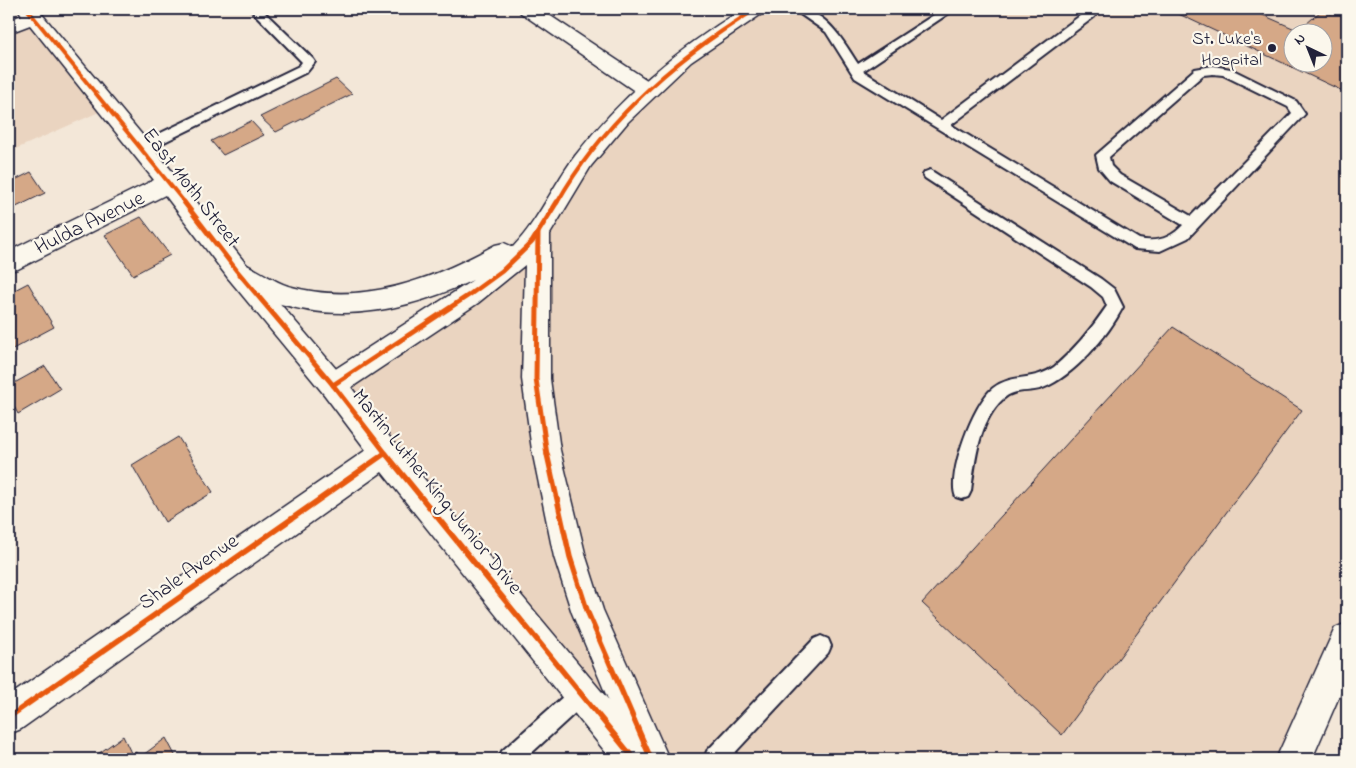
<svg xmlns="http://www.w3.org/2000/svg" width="1356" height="768" font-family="'Indie Flower',sans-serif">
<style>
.built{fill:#ead4c0;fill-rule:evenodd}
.building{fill:#d5a887;stroke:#22223b}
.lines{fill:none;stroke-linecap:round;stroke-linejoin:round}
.lane-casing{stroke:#22223b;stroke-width:4}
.street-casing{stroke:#22223b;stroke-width:3}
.secondary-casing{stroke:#22223b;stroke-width:3}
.primary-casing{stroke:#22223b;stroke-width:3}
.lane{fill:#fbf7ec;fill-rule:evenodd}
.street{fill:#fbf7ec;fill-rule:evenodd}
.secondary{fill:#fbf7ec;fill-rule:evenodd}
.primary{fill:#fbf7ec;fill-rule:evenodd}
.cycleway-far2-casing{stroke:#fbf7ec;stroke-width:6}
.cycleway-far1-casing{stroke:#fbf7ec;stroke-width:8}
.cycleway-casing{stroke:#fbf7ec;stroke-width:9}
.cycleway-far2{stroke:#e8590c;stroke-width:4}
.cycleway-far1{stroke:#e8590c;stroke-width:5}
.cycleway{stroke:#e8590c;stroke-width:5.5}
.poi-dot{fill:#22223b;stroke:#fbf7ec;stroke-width:2}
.labels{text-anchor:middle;stroke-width:4.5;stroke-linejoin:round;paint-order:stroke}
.far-poi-label{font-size:18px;fill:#22223b;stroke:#fbf7ec;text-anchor:end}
.street-label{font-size:21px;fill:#22223b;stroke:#fbf7ec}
</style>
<rect width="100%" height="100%" fill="#f3e7d8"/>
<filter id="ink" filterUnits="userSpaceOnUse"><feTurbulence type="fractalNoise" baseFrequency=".02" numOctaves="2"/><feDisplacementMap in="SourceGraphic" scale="10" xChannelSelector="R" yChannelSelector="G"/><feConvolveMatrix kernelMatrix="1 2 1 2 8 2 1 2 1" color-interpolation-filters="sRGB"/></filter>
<g filter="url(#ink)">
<!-- built -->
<g class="built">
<path d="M756 9H1347V640L1294 759H634L333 385 493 278 613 124 739 19ZM1294 32H1324V62H1294Z"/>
<polygon points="34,17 108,108 9,152 9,27"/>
</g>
<!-- building -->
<g class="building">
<polygon points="1168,9 1249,9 1302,32 1294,32 1294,62 1324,62 1324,32 1310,32 1313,29 1305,25 1322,10 1331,14 1337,9 1347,9 1347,93"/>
<polygon points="336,79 352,94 276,132 260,117"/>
<polygon points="251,121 264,135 223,155 211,141"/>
<polygon points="31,172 45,193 10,210 9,183"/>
<polygon points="141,217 170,255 133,275 105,235"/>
<polygon points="28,283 54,327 9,351 9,293"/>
<polygon points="1173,327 1302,410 1062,735 922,603"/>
<polygon points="45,366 60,389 18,414 9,397 9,386"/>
<polygon points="178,437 213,492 165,522 132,465"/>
<polygon points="123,736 132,755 136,752 139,758 166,738 177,759 91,759"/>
</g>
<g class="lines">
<!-- lane casing -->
<g class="lane-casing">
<g id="lane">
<polygon points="250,9 261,9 313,59 315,62 307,72 146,151 136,151 134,148 136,145 299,66 302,62"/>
<path d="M793 9C825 7 843 41 858 64L943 9H955L863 71 941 120 1089 9H1100L1094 17 951 125 1139 239C1156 243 1171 238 1183 225L1110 181 1099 168 1096 155 1195 69 1213 66 1231 69 1296 101 1305 114 1188 238 1160 251 1135 249 855 78 826 32ZM1213 74 1223 75 1288 107 1292 113 1191 216 1120 175 1111 166 1109 157 1203 75Z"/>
<path d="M930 170 1101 279 1114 289 1123 307C1108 336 1074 376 1043 388 1030 393 1015 388 1003 399 979 421 975 460 971 491L968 497 962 499 956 497C946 476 974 402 993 388 1013 373 1033 382 1054 367 1074 350 1092 328 1107 306L1103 297 1091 287 925 178 923 175 925 172Z"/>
<polygon points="821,636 828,639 831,646 828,653 729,759 704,759 707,751 814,639"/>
<polygon points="581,684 588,687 591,694 588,701 525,759 499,759 502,751 574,687"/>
</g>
</g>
<!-- street casing -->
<g class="street-casing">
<g id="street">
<polygon points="18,9 37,9 41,13 177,177 246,264 343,377 395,444 647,746 652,759 611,759 382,472 21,729 9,734 9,696 366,450 323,393 228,278 165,195 18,269 9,271 9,251 154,180 30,25 9,33 9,20 22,15"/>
<polygon points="519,9 540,9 653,84 656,89 653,94 646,96 639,94 521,13"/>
</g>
</g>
<!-- secondary casing -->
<g class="secondary-casing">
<path id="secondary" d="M743 9H765L763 13 691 62 628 122 591 166 550 234V379L560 450 586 557 603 610 669 759H633L572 613 554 557 532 450 522 379 525 265 478 303 343 393 333 397 323 393 319 385 323 377 473 280C410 310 339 325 272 301 257 295 243 286 228 278L225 271 228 264 237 261C255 267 270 280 288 286 361 307 432 280 495 245L504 243 513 247C539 220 553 185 575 156 621 96 679 48 743 9Z"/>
</g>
<!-- primary casing -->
<g class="primary-casing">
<polygon id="primary" points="1347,623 1347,678 1312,759 1276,759 1335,628"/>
</g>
<!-- lane -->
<use href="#lane" class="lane"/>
<!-- street -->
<use href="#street" class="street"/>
<!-- secondary -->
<use href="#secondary" class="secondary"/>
<!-- primary -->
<use href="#primary" class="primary"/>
<!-- cycleway-far2 casing -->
<g class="cycleway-far2-casing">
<g id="cycleway-far2">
<polyline points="27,9 185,203"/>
<path d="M557 203C604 120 676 58 756 9"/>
</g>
</g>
<!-- cycleway-far1 casing -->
<g class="cycleway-far1-casing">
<g id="cycleway-far1">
<polyline points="184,202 237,271 333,385 387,455"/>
<polyline points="538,233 536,379 547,455"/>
<polyline points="333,385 469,295 502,271 532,242 557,202"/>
<polyline points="382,455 385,453"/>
</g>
</g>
<!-- cycleway casing -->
<g class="cycleway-casing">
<g id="cycleway">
<polyline points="386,454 634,759"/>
<polyline points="547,454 570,557 588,613 651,759"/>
<polyline points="9,717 384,454"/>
</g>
</g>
<!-- cycleway-far2 -->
<use href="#cycleway-far2" class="cycleway-far2"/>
<!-- cycleway-far1 -->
<use href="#cycleway-far1" class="cycleway-far1"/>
<!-- cycleway -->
<use href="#cycleway" class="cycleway"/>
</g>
</g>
<!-- markers -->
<circle class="poi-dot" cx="1272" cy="48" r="5"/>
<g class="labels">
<!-- far-poi labels -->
<g class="far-poi-label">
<text x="1262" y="44">St. Luke's<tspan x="1262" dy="21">Hospital</tspan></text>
</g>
<!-- street labels -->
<g class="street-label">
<text transform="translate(192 187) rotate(52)" y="7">East 110th Street</text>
<text transform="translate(89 222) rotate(-26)" y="7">Hulda Avenue</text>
<text transform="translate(438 491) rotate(51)" y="7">Martin Luther King Junior Drive</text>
<text transform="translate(188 571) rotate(-35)" y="7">Shale Avenue</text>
</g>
</g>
<!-- margin -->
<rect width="1356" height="768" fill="none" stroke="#fbf7ec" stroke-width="30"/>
<rect x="15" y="15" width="1326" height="738" fill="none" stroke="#22223b" stroke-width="2" filter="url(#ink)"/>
<!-- north arrow -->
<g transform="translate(1308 48) rotate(317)"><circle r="24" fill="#fbf7ec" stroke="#a4a2a5"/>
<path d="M0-4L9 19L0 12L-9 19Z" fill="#22223b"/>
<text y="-8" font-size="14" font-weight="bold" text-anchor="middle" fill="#22223b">N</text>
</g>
</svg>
